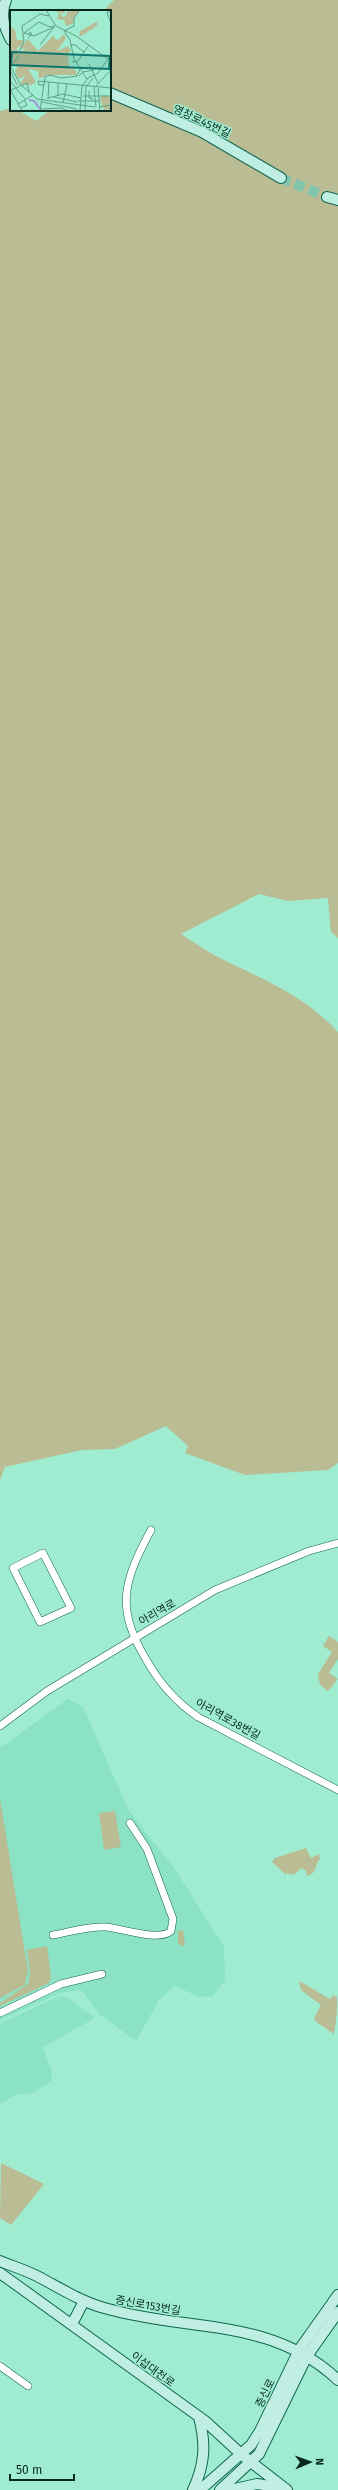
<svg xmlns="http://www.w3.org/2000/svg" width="338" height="2490" font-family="'Fira Sans','Noto Sans KR',sans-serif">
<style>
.built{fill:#8be2c4}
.green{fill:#babc94}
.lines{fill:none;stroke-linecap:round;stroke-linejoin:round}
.secondary-tunnel{stroke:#81c5ad;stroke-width:10;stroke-dasharray:10 5;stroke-linecap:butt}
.street-casing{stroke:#0e664f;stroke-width:8}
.secondary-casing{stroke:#0e664f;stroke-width:12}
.street{stroke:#fff;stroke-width:7}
.secondary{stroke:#c0eee2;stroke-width:10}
.labels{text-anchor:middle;stroke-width:3;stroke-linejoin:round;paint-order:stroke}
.street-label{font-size:11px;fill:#07291f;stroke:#9fecd0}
.inset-river{fill:none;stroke:#a39bd9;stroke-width:2}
.inset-road{fill:none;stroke:#629e89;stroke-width:1}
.view{fill:#0f766e;fill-opacity:0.15;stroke:#0f766e;stroke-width:2}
.inset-edge{fill:none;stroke:#07291f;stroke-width:2}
</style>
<rect width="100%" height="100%" fill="#9fecd0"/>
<!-- built -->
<g class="built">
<polygon points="68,1699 83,1707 128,1809 176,1871 224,1947 225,1980 213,1996 200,1997 174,1986 159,2000 136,2041 99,2014 82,1991 78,1990 60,1993 0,2020 0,1748"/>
<polygon points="60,1996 68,1998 95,2018 43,2047 52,2073 51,2081 33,2093 15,2095 0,2104 0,2023"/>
</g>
<!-- green -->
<g class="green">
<path d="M114 0H338V938L331 932 328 898 288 901 259 894 181 934C195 943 209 953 224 960 265 980 306 997 338 1032V1463L328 1470 245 1475 185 1453 188 1446 166 1426 115 1449 82 1450 5 1467 0 1480V111L11 108V110H18L36 121 50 110H110V11H103Z"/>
<polygon points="329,1636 338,1642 338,1659 329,1673 338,1679 328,1691 320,1685 318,1674 332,1652 323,1646"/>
<polygon points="0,1799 28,1971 25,1985 0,1998"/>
<polygon points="115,1811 121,1847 104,1850 99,1813"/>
<path d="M306 1848 311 1858 319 1854 320 1859C314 1865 318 1874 306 1876V1871L301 1868 294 1875 286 1873V1875L272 1862 275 1858Z"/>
<polygon points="183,1930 185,1945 182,1946 178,1943 178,1931"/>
<polygon points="47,1946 51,1976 49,1983 0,2006 0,2003 28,1984 30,1973 27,1950"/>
<polygon points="299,1981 330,1999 333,1995 337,1997 337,2012 334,2034 315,2021 314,2018 321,2005 301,1990"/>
<polygon points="1,2163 44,2184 11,2225 0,2218"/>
</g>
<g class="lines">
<!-- secondary-tunnel -->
<polyline class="secondary-tunnel" points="281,178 327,197"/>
<!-- street casing -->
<g class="street-casing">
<g id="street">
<path d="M151 1530C123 1582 115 1608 147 1661 160 1684 176 1702 198 1717L338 1790"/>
<polygon points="43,1553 71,1608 40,1622 13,1568"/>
<polyline points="0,1726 47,1691 215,1590 309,1551 338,1543"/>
<path d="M53 1935C70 1932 88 1926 105 1927 121 1928 159 1942 171 1931L173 1919 147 1849 130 1823"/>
<polyline points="0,2013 61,1984 102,1974"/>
<polyline points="0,2366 28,2386"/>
</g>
</g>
<!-- secondary casing -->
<g class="secondary-casing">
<g id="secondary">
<path d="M6 0C0 15 4 27 11 40"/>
<polyline points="110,93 202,132 281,178"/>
<polyline points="327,197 338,200"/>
<path d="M0 2261C12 2266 25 2270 37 2276 60 2288 83 2303 108 2309 190 2332 271 2317 338 2380"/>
<polyline points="0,2273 205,2421 242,2455 287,2490"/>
<polyline points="72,2324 84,2301"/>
<path d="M193 2490C205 2464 206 2444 199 2417"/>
<polyline points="200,2490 251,2445 260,2431 299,2350 338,2295"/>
<polyline points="220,2490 259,2454 307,2356 338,2312"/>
<polyline points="230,2490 257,2484 283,2488"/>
</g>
</g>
<!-- street -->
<use href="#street" class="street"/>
<!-- secondary -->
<use href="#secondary" class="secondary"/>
</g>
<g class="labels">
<!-- street labels -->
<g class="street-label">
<text transform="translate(202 121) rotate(25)" y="4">영창로45번길</text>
<text transform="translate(157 1612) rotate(-30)" y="4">아리역로</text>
<text transform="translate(228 1719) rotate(29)" y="4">아리역로38번길</text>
<text transform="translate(148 2305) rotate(10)" y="4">증신로153번길</text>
<text transform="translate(153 2369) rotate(36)" y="4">이섭대천로</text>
<text transform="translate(265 2393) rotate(-64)" y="4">증신로</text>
</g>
</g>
<!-- overview -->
<g transform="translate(10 10)">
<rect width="101" height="101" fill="#9fecd0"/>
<path d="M42 0H54L55 4 49 2 53 7 56 6 58 0 69 1 63 9 64 13 56 16 54 10 47 9 49 3ZM86 12 88 14 84 18 69 27 70 21ZM0 16 5 20 7 30H14L11 36 6 38 10 42 16 39 10 38 18 29 28 41 44 25 45 29 48 30 54 24 56 28 47 41 58 36 61 41 58 43 59 57 65 59 67 65H37L29 69 28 61 18 59 26 72 21 75 10 74 15 66 8 69 5 60 8 58 0 51ZM93 85 101 87 99 95 101 101H92L94 100 90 89Z" fill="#babc94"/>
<path class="inset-river" d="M19 90 24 91 30 99"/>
<path class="inset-road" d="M36 0 46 16 66 26 98 49M70 0 64 8V16L54 21 60 30 64 49 77 69M100 11 97 2H101M12 16 30 4 39 6M44 17 24 26 14 23 29 12 40 17 45 16M18 25 20 22 22 24 18 28M30 35 44 17M60 35H65L74 42M9 43 14 31 12 16M62 52 68 51 79 35M79 54 88 73M0 55 10 74 27 89 85 97M2 56 9 45M0 60 7 75M69 66 73 62 84 60M0 71 15 89M34 75H29L28 71 101 78M88 78 90 101M0 79 12 101M1 80 17 73 19 81M79 81V88H82V91M48 86V73M73 86H101M44 87 67 92M38 88 53 84 71 88M38 89 39 72M68 91H89M32 92 67 99M53 93 57 74M8 94 23 85M86 97 84 78 101 60M89 97 101 95M11 98 17 95 14 90M31 99 51 98 59 101M30 101 35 67 40 65 51 68 67 66 70 59M70 101 72 76 78 68 88 63 101 45M75 101 76 77 83 68"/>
<path class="view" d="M2 42 100 46 99 59 1 55Z"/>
<rect width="101" height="101" class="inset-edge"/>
</g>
<!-- north arrow -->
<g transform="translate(310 2462) rotate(88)" stroke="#9fecd0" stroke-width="3" paint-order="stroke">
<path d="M0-3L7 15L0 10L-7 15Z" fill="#07291f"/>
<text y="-6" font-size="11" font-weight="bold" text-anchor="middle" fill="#07291f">N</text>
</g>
<!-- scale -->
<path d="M10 2474v6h64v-6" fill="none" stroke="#07291f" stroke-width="2"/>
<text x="16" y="2474" font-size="12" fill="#07291f" stroke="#9fecd0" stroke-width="3" paint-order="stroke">50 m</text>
</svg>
